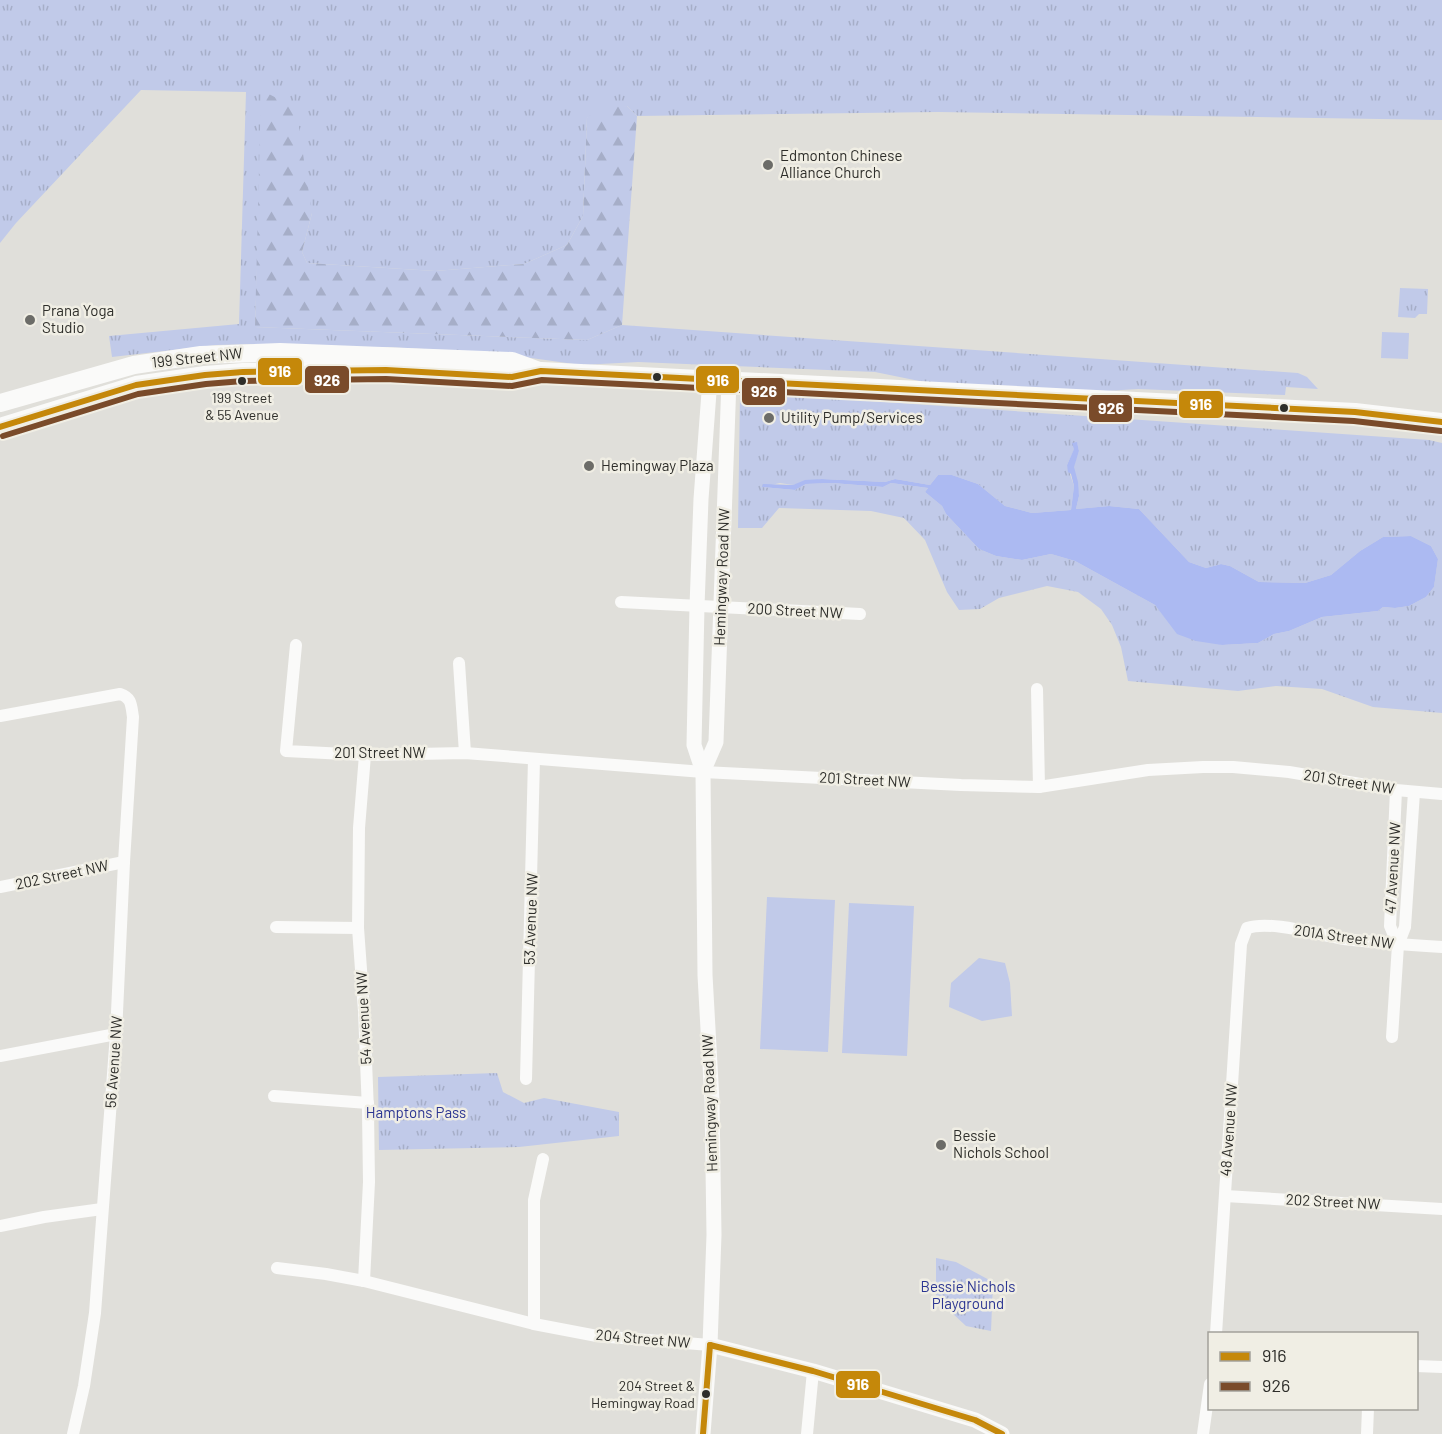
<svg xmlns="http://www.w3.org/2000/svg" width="1442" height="1434" font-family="Barlow,sans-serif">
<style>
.grass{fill:url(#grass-tufts);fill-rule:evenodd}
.forest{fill:url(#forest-firs)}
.pitch{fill:#c1cae9}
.water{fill:#acbaf2}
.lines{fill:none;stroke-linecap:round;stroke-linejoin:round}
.minor{stroke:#fafaf9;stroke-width:12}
.tertiary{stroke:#fafaf9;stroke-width:15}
.secondary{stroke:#fafaf9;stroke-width:18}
.bus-1-casing{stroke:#f0eee4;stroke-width:10}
.bus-2-casing{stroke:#f0eee4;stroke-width:10}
.bus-1{stroke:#c5880a;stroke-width:6}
.bus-2{stroke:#7a4b2a;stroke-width:6}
.poi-dot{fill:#6c6c68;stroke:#f0eee4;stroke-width:2}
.bus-dot{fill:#2e2e2a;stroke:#f0eee4;stroke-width:2}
.labels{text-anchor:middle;stroke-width:5;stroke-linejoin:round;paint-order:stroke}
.bus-label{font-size:14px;fill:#2e2e2a;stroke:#f0eee4}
.poi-label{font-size:15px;fill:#2e2e2a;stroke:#f0eee4;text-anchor:start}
.street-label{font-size:15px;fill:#2e2e2a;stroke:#f0eee4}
.park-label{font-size:15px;fill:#2b3592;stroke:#f0eee4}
.line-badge{stroke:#f0eee4;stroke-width:2}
.badge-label{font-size:16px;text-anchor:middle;font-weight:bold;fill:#fff}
</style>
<defs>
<pattern id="grass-tufts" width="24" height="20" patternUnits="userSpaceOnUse" patternTransform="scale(1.5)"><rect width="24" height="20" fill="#c1cae9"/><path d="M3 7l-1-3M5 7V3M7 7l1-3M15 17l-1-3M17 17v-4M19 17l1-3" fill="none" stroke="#a6aec8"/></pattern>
<pattern id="forest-firs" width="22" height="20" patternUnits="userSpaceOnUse" patternTransform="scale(1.5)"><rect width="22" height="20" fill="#c1cae9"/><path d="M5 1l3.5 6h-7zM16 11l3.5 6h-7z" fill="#a6aec8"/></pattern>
</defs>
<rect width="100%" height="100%" fill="#e0dfda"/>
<!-- grass -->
<g class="grass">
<polygon points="0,0 1442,0 1442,120 938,112 637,116 627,106 587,118 583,216 567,245 524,264 435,271 307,263 302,252 312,213 259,210 255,327 587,340 622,325 1298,373 1307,377 1318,389 1286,387 1285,395 1138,389 1106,391 934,384 875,372 638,362 581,365 496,353 387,347 304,347 253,344 216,345 112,357 109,336 239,324 246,92 141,90 16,223 0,243"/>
<polygon points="1400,288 1428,289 1427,314 1419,314 1415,318 1398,317"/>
<path d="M740 395 798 396 1429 440 1442 443V713L1373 707 1322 689 1276 686 1238 691 1128 681 1121 647 1112 625 1101 609 1078 592 1047 586 999 598 980 609 959 610 947 592 925 540 904 518 871 511 779 508 762 528H738ZM1077 443 1079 451 1073 467 1079 496 1076 509 1109 506 1139 509 1189 562 1206 568 1221 564 1230 566 1259 582 1305 583 1331 575 1360 551 1383 537 1411 536 1431 546 1438 559 1434 587 1426 597 1409 606 1395 608 1383 607 1378 611 1322 617 1289 631 1274 634 1258 643 1222 645 1164 616 1155 605 1075 561 1051 554 1022 560 996 556 979 549 946 514 942 506 925 492 928 488 891 483 883 487 832 483 806 484 795 490 762 487 780 483 793 485 822 479 885 482 895 479 930 485 938 475H952L978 484 1005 506 1032 513 1071 510 1074 486 1067 465Z"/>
<polygon points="497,1073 503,1092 524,1103 544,1098 619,1112 619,1136 519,1147 379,1150 378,1077"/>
<polygon points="936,1258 956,1262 993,1282 991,1331 966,1326 936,1298"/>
</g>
<!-- forest -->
<polygon class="forest" points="261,90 296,108 312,213 302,252 307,263 435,271 524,264 567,245 583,216 587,118 601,107 627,106 637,116 622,325 587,340 255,327"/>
<!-- pitch -->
<g class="pitch">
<polygon points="1382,332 1409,333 1408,359 1381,358"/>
<polygon points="767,897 835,900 828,1052 760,1049"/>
<polygon points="849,903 914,906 907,1056 842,1053"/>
<polygon points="979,958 1005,963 1010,983 1012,1016 982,1021 949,1007 951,983"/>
</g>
<!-- water -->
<polygon class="water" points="1077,442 1079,451 1074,467 1078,482 1079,496 1076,509 1109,506 1139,509 1189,562 1206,568 1221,564 1230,566 1259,582 1305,583 1331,575 1360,551 1383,537 1411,536 1431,546 1438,559 1434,587 1426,597 1409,606 1395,608 1383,607 1378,611 1322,617 1289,631 1274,634 1258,643 1222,645 1196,641 1177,634 1155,605 1075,561 1051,554 1022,560 996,556 979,549 946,514 942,506 925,492 928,488 891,483 883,487 832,483 806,484 795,490 762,487 763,484 793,485 805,480 822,479 885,482 895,479 930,485 938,475 952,475 978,484 1005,506 1032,513 1071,510 1074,486 1071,474 1068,472 1067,465 1074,449 1072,443"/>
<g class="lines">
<!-- minor -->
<g class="minor">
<polyline points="621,602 860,614"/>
<polyline points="296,645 286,751 365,755 465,753 703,772 961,785 1039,787 1148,770 1203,767 1233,767 1289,772 1396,790 1442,794"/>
<polyline points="459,663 465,753"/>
<polyline points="1037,689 1039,787"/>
<path d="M0 716 120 694C132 698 131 705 133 717L124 862 116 1034 95 1313 84 1386 73 1434"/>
<polyline points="1396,790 1390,926 1398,945"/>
<polyline points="0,887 124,862"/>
<polyline points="276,927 358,928"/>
<polyline points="1392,1037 1398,945 1405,927 1414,792"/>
<polyline points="0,1056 116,1034"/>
<polyline points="526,1079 534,759"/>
<polyline points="274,1096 368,1103"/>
<polyline points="1225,1196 1442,1209"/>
<polyline points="0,1226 44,1217 102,1209"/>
<polyline points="277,1268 326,1274 364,1281 534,1324 597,1336 710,1345"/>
<polyline points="364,1281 369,1182 368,1111 364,1011 358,928 359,828 365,755"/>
<polyline points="534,1324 534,1200 543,1159"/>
<path d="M1216 1334 1241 944 1247 928C1271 920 1318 935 1344 939 1377 943 1409 945 1442 947"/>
<polyline points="1416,1366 1442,1367"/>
<polyline points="807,1434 813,1371"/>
<polyline points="1203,1434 1210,1384"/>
<polyline points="1367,1434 1368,1408"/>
</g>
<!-- tertiary -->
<g class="tertiary">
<polyline points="703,772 716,742 729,380"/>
<polyline points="710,1345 813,1371 975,1420 1002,1434"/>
<polyline points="703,1434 710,1345 714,1235 712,1101 705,975 703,772 694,745 697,606 701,499 710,379"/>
</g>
<!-- secondary -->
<g class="secondary">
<polyline points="0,403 134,365 201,355 280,352 512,361 539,371"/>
<polyline points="0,427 136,385 205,375 243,372 386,370 512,377 541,371 1355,412 1442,422"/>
</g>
<!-- bus-1 casing -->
<g class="bus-1-casing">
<g id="bus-1">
<polyline points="0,427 136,385 205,375 243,372 386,370 512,377 541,371 1355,412 1442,422"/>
<polyline points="710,1345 813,1371 975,1420 1002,1434"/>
<polyline points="703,1434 710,1345"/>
</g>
</g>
<!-- bus-2 casing -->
<g class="bus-2-casing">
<polyline id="bus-2" points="3,436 138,394 206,384 243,381 386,379 512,386 542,380 1354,421 1441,431"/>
</g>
<!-- bus-1 -->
<use href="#bus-1" class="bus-1"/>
<!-- bus-2 -->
<use href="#bus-2" class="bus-2"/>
</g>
<!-- markers -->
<g class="poi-dot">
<circle cx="768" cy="165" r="6"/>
<circle cx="30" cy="320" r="6"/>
<circle cx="769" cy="418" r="6"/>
<circle cx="589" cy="466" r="6"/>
<circle cx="941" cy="1145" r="6"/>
</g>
<g class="bus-dot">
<circle cx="657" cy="377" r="5"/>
<circle cx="242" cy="381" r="5"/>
<circle cx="1284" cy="408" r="5"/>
<circle cx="706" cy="1394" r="5"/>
</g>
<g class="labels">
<!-- bus labels -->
<g class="bus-label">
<text x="242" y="403">199 Street<tspan x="242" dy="17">&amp; 55 Avenue</tspan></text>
<text x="695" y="1391" text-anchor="end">204 Street &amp;<tspan x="695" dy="17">Hemingway Road</tspan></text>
</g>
<!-- poi labels -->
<g class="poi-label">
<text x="780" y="161">Edmonton Chinese<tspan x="780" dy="17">Alliance Church</tspan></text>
<text x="42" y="316">Prana Yoga<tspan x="42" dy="17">Studio</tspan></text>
<text x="781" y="423">Utility Pump/Services</text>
<text x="601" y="471">Hemingway Plaza</text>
<text x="953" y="1141">Bessie<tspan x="953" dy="17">Nichols School</tspan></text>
</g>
<!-- street labels -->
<g class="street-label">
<text transform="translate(197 358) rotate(-6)" y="5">199 Street NW</text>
<text transform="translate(722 577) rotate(-88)" y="5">Hemingway Road NW</text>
<text transform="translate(795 611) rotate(3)" y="5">200 Street NW</text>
<text x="380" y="758">201 Street NW</text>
<text transform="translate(865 780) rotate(3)" y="5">201 Street NW</text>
<text transform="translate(1349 782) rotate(9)" y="5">201 Street NW</text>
<text transform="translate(1393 868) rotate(-87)" y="5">47 Avenue NW</text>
<text transform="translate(62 875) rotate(-12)" y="5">202 Street NW</text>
<text transform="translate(531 919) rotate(-88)" y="5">53 Avenue NW</text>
<text transform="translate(1344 937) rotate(8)" y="5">201A Street NW</text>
<text transform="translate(364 1018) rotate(-93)" y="5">54 Avenue NW</text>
<text transform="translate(114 1062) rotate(-86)" y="5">56 Avenue NW</text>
<text transform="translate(710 1103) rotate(-92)" y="5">Hemingway Road NW</text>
<text transform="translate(1229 1130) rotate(-86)" y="5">48 Avenue NW</text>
<text transform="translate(1333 1202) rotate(3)" y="5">202 Street NW</text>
<text transform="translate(643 1339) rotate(5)" y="5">204 Street NW</text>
</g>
<!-- park labels -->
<g class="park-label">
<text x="416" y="1118">Hamptons Pass</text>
<text x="968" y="1292">Bessie Nichols<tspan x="968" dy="17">Playground</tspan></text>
</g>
</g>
<g class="line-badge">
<rect x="257" y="357" width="46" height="29" rx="6" fill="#c5880a"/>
<rect x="304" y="365" width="46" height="29" rx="6" fill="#7a4b2a"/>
<rect x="695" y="365" width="45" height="29" rx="6" fill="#c5880a"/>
<rect x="741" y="377" width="45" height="29" rx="6" fill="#7a4b2a"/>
<rect x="1178" y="390" width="46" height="29" rx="6" fill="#c5880a"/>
<rect x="1088" y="394" width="45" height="29" rx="6" fill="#7a4b2a"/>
<rect x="835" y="1370" width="46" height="29" rx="6" fill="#c5880a"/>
</g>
<g class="badge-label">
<text x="280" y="377">916</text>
<text x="327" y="386">926</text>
<text x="718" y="386">916</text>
<text x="764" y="397">926</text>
<text x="1201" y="410">916</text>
<text x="1111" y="414">926</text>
<text x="858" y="1390">916</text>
</g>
<!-- legend -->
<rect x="1208" y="1332" width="210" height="78" fill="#f0eee4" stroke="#a2a19a" stroke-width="1.5"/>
<rect x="1220" y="1352" width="30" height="9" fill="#c5880a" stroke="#a2a19a" stroke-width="1.5"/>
<text x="1262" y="1362" font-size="18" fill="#2e2e2a">916</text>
<rect x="1220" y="1382" width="30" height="9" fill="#7a4b2a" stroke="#a2a19a" stroke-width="1.5"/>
<text x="1262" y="1392" font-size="18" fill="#2e2e2a">926</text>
</svg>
